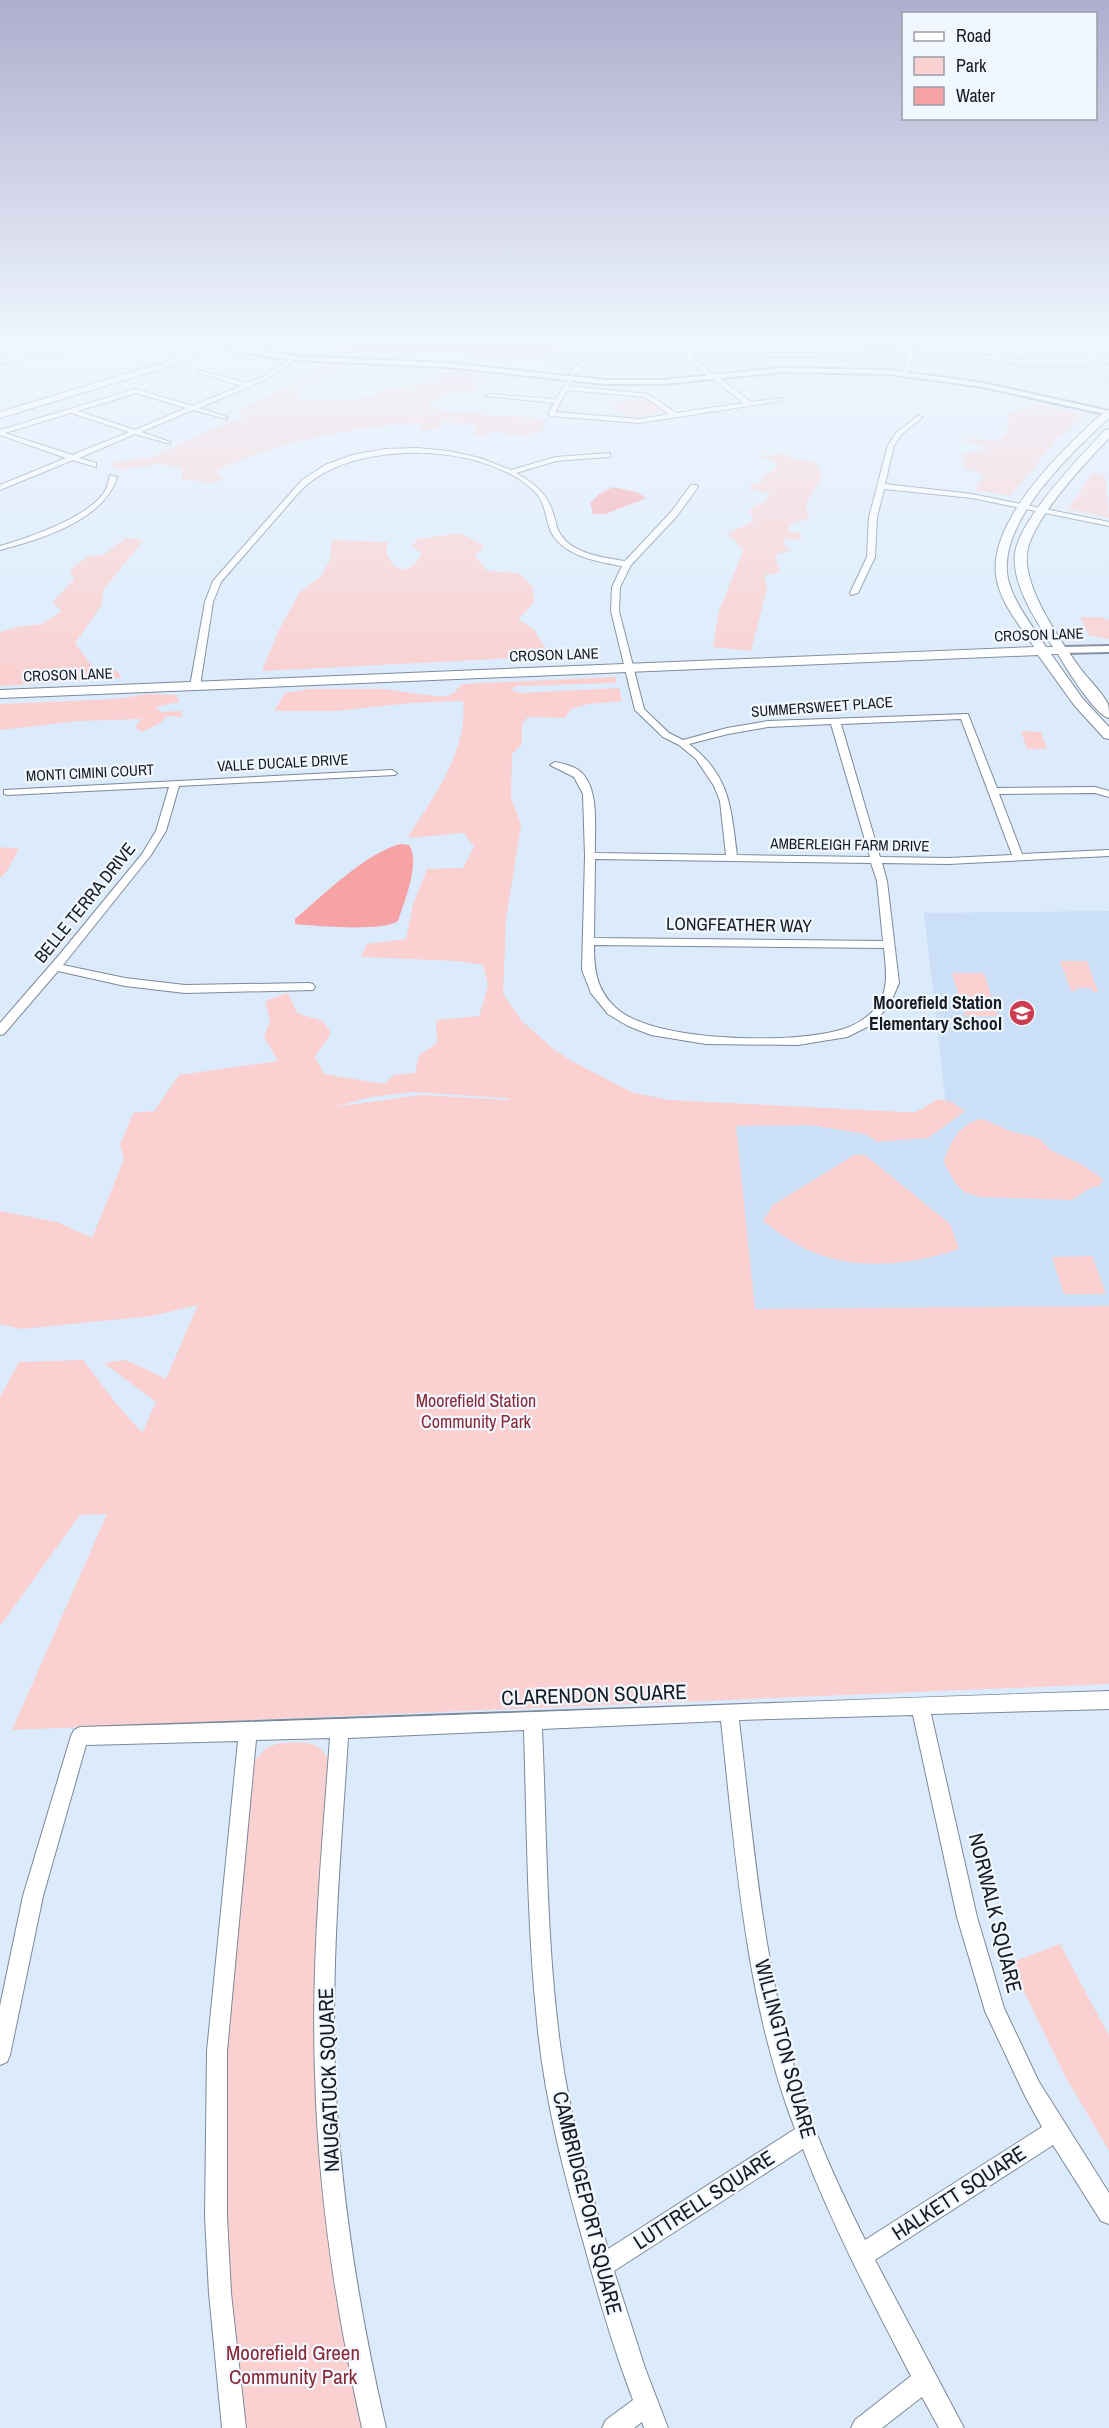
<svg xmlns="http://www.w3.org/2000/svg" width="1109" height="2428" font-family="'Archivo Narrow',sans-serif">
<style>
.built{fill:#cbdff6}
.green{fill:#fad0d0;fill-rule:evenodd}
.water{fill:#f7a3a6}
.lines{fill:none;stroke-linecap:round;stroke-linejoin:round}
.stream{stroke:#f7a3a6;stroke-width:2}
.minor-casing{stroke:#7b8998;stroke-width:2}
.tertiary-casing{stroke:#7b8998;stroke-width:4}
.secondary-casing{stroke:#7b8998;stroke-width:2}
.minor{fill:#fff;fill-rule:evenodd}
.tertiary{fill:#fff;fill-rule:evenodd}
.secondary{fill:#fff;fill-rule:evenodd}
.labels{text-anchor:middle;stroke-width:4.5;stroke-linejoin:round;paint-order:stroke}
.far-street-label{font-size:15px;fill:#161b22;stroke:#f1f7fe}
.street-label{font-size:18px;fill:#161b22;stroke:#f1f7fe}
.poi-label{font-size:18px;font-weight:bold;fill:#161b22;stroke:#f1f7fe;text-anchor:end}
.park-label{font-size:18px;fill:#892935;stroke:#f1f7fe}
.near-street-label{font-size:21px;fill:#161b22;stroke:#f1f7fe}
.near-park-label{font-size:21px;fill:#892935;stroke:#f1f7fe}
</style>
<rect width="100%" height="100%" fill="#dcebfc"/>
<!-- built -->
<g class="built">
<polygon points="579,340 1109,340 1109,387 1091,387 985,376 921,367 861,363 766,362 677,374 624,375 554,368 544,360 543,357"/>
<polygon points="1109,911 1109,1306 755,1309 734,1112 948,1123 924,913"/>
</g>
<!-- green -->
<g class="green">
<path d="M256 340H579L544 357V360C514 358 483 355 453 354 387 351 320 356 256 340Z"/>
<path d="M325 365 346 367 297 391 299 399 320 401 355 399 377 395 391 387 419 385 434 380 447 371 493 376 477 384 475 391 449 394 430 400V406L441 411 537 418 545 422 542 430 523 437 491 430 484 437H474L475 425 442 422 437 430H421L419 423C359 425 270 444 216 471L223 479 213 483 182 479 183 469 159 464 120 470 111 465 116 462 152 457 229 422 245 419 236 411 312 376Z"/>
<polygon points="646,398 664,412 628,418 611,404"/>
<polygon points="1038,405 1086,415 1056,440 1011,496 975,490 984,475 964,468 962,455 990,448 962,441 966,438 998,441 1006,435 1009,413"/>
<polygon points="786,454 794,459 815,462 822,476 806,505 809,518 790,525 788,531 800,533 802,540 785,539 784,544 791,550 775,555 780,573 764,575 767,588 751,651 713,647 719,611 743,551 738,543 726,534 754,521 749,511 754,506 765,502 770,493 750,490 750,485 762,482 763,476 777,468 774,461 755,456"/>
<polygon points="1092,473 1105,475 1109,518 1068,509"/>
<polygon points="461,533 484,546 475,557 488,571 519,573 533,587 534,603 518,619 533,629 551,656 262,671 279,630 299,593 321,576 330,560 332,540 388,542 386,553 394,566 404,570 415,564 422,554 412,546 417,539"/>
<polygon points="126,538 144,540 104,589 101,606 75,643 94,669 117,671 122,678 0,686 0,632 18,627 42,624 62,611 52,602 74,579 70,570 88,556 103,555"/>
<polygon points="1080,617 1100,617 1109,620 1109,639 1089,635"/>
<path d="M616 677V683L516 686 511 690 521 693 619 688 622 701 589 704 571 709 565 718 528 717 522 724V744L512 754 511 797 521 825 506 919 503 994 522 1021 552 1048 570 1060 631 1092 669 1100 905 1112H916L938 1099 952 1102 965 1111 928 1138 886 1141 878 1142 865 1134 810 1125 736 1126 755 1309 1109 1306V1684L12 1730 107 1514 80 1515 0 1626V1397L19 1362 83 1360 115 1402 142 1433 156 1402 104 1363 126 1360 166 1379 198 1305 152 1316 21 1329 0 1324V1211L57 1222 92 1238 124 1159 120 1145 133 1113 154 1111 179 1075 278 1061 264 1037 270 1021 265 1001 288 993 297 1013 323 1021 331 1033 315 1057 324 1074 384 1084 394 1075 415 1073 419 1055 437 1043 436 1020 479 1016 488 986 483 965 457 961 361 957 367 944 406 939 413 904 427 869 463 868 474 847 464 833 407 838C433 798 468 752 463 701L410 703 336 711H274L285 693 310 689H384L441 697 453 694 462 684ZM412 1092 507 1098 510 1100 421 1095 334 1107 371 1097Z"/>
<polygon points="148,694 177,695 179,702 155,707 161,712 182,711 182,717 167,716 160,723 142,732 135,728 141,719 78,721 0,730 0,704 117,699"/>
<polygon points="1021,731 1041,732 1047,749 1027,749"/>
<polygon points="0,847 19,849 7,871 0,878"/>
<polygon points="1060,961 1087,961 1098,992 1093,992 1091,988 1076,988 1077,991 1071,991"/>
<polygon points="952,973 984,973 998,1016 965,1016"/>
<path d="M983 1119 1010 1131 1040 1139 1050 1150 1081 1164 1103 1179 1100 1186 1090 1188 1072 1200 980 1197 964 1192 957 1185 944 1163C948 1144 961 1121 983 1119Z"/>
<path d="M854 1155H865L950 1224 959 1249C911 1265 854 1272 806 1249 791 1242 777 1231 763 1221L773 1205Z"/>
<polygon points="1092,1256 1106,1294 1064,1294 1052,1257"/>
<path d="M279 1743C302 1743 320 1737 329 1763L322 2184C331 2266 344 2348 363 2428H245C230 2318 224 2207 226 2096 228 1984 244 1872 255 1760L266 1748Z"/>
<polygon points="1060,1944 1109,2036 1109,2151 1064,2074 1010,1963"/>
</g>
<!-- water -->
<g class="water">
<polygon points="613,487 636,492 647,498 605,514 593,514 590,503 599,494"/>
<path d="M401 844 409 845C421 863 404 902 398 921 383 932 315 926 295 924V919C321 897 368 851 401 844Z"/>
</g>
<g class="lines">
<!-- stream -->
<g class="stream">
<polyline points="42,340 49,349"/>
<path d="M295 340C315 340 335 339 355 341 415 347 479 359 538 340"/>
</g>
<!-- minor casing -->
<g class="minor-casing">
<g id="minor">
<polygon points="110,340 122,340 0,364 0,360"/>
<path d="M767 340 765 343 687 345 694 359 751 402 782 398 780 401 640 423 551 416 548 414 554 403 486 396 489 394 556 399 570 377 573 379 569 386 648 394 676 413 744 403 689 361 681 345 636 346 585 364 574 375 569 374 581 362 635 342ZM567 390 645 397 669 414 640 419 555 412Z"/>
<polygon points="1073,340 1079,340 1093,357 1109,359 1109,363 1092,361 1084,364 1018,364 963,355 913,355 908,373 905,375 902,373 907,355 771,357 768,355 771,353 963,351 1018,360 1087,358"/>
<path d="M294 356 296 359 267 379 199 408 227 417V419L193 410 141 432 170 442V444L135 434 79 458 96 463V467L73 460 0 490V485L66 458 0 435V430L136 389 192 406 241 386 197 372V370L247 383 263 377ZM136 393 186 408 135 430 78 411ZM71 413 129 432 72 455 5 433Z"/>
<polygon points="918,416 923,417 902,434 894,445 885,484 972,494 1109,522 1109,526 972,498 884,489 877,517 875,557 858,593 851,595 850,593 867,557 869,517 888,445 897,432"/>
<path d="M417 448 449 451 480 458 511 470 556 457 610 453V457H607L556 461 516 473C533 483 547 492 553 513 556 520 556 529 561 535 573 554 605 558 625 561L671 512 691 485H697L698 487 677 516 631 565 620 587 619 611 644 709 669 733 683 740 727 728 768 721 968 714 997 788 1095 787 1109 791V797L1095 793 999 794 1022 854 1109 850V856L948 864 882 863 887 881 899 983 890 1004 873 1024 847 1037 798 1045 706 1044 651 1035 628 1026 608 1014 591 993 582 970 585 856 583 794 574 777 550 765 555 762C564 764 575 766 582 773 600 792 594 829 595 853L726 855 720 801 714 786 696 759 679 745 663 737 635 710 611 611 612 587 622 566C597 562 558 555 549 527 545 513 544 500 533 490 483 443 362 440 309 483 299 491 290 503 281 513 261 536 241 559 221 582L213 602 200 686 195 689 190 686 205 602 213 581 302 480 325 465 352 455 385 449ZM961 719 1012 855 948 858 880 857 841 724ZM831 724 870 857 737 855C731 808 730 775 689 744L728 734 768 727ZM595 859 871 863 877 881 883 941 594 938ZM594 945 884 948C886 970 890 991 875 1009 865 1020 850 1028 836 1031 789 1044 650 1042 615 1007 596 989 594 969 594 945Z"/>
<path d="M110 475 117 477C105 520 39 540 0 550V546C28 538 93 516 106 489 108 485 109 480 110 475Z"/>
<polygon points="392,770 397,773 395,775 179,786 166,831 151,855 63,965 125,978 185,985 309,983 313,984 315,987 313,990 185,993 125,986 58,971 4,1034 0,1035 0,1023 60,954 142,854 156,831 169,787 8,795 4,794 4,790"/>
<path d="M1109 1691V1709L931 1714 977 1917 1004 2008 1039 2082 1109 2193V2224L1101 2221 1053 2145 875 2260 964 2428H939L922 2397 882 2428H851L855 2420 911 2376C872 2301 833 2227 803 2149L614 2271 645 2368 668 2428H644L642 2422 634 2428H602L606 2420 633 2400C614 2350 599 2299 585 2248 564 2174 544 2098 537 2021 527 1924 527 1827 524 1730L348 1738C341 1849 331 1961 335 2073 340 2193 359 2311 386 2428H362C336 2311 318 2193 315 2073 311 1961 322 1850 330 1738L256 1740 227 2051V2217L231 2293 246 2428H222L209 2293 205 2217 207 2051 238 1741 86 1745 43 1896 10 2055 7 2062 0 2065V2006L23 1896 71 1736 74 1730 80 1727C424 1718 766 1702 1109 1691ZM913 1715 957 1917 985 2011 1025 2096 1042 2127 865 2240C843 2195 821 2149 805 2102 764 1979 754 1848 739 1720ZM721 1721C736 1858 745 1999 795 2129L608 2249C589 2184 570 2118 561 2051 546 1944 547 1836 542 1729Z"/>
</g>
</g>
<!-- tertiary casing -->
<g class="tertiary-casing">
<g id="tertiary">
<polygon points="202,340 294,356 445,363 606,380 663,380 782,368 889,370 983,383 1109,411 1109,415 983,387 889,374 782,372 663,384 606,384 445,367 294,360 238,352 202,343"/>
<polygon points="1109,646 1109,652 1063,653 1058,650 1063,647"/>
</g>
</g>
<!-- secondary casing -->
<g class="secondary-casing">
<g id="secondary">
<polygon points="216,340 227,340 177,364 0,418 0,412 171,360"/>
<path d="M1109 410V418C1072 452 996 523 1008 579 1014 604 1033 626 1046 647H1053C1037 622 1011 584 1015 553 1020 518 1081 456 1105 430L1109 429V438C1086 462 1030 521 1027 554 1023 588 1062 643 1080 668 1088 679 1102 692 1108 704 1109 708 1109 714 1109 718 1095 715 1066 668 1058 654H1051L1083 699 1109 727V739L1104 738 1074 705 1038 655 0 698V690L1034 647C1020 625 999 602 996 575 990 525 1048 465 1081 433 1089 426 1099 414 1109 410Z"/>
</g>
</g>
<!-- minor -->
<use href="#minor" class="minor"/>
<!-- tertiary -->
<use href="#tertiary" class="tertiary"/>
<!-- secondary -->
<use href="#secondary" class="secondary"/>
</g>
<!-- sky -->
<linearGradient id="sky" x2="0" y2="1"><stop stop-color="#aeadce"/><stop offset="0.5" stop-color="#eff6fe"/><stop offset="1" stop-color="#eff6fe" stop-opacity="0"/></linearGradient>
<rect width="1109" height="680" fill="url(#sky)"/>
<!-- icons -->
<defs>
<g id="school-disc" transform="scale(1.35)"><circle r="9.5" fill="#cd3d50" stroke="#f1f7fe"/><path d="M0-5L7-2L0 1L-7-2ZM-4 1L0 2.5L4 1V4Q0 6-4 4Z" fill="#fff"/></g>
</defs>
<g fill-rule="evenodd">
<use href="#school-disc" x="1022" y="1013"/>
</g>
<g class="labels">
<!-- far-street labels -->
<g class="far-street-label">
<text transform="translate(1039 635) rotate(-2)" y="5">CROSON LANE</text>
<text transform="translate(554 655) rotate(-2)" y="5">CROSON LANE</text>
<text transform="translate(68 675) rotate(-2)" y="5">CROSON LANE</text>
<text transform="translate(822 707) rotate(-4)" y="5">SUMMERSWEET PLACE</text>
<text transform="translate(283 763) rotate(-3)" y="5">VALLE DUCALE DRIVE</text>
<text transform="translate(90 773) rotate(-3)" y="5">MONTI CIMINI COURT</text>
<text transform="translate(850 845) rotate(1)" y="5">AMBERLEIGH FARM DRIVE</text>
</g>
<!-- street labels -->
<g class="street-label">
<text transform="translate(85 903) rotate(-51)" y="6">BELLE TERRA DRIVE</text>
<text transform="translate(739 925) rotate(1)" y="6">LONGFEATHER WAY</text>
</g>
<!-- poi labels -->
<g class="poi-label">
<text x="1002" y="1009">Moorefield Station<tspan x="1002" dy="21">Elementary School</tspan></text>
</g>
<!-- park labels -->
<g class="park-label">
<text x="476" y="1407">Moorefield Station<tspan x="476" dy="21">Community Park</tspan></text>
</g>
<!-- near-street labels -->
<g class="near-street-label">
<text transform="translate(594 1695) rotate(-2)" y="7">CLARENDON SQUARE</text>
<text transform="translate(995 1913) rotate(76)" y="7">NORWALK SQUARE</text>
<text transform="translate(785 2049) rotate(75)" y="7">WILLINGTON SQUARE</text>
<text transform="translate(329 2080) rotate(-92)" y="7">NAUGATUCK SQUARE</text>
<text transform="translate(959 2193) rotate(-33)" y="7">HALKETT SQUARE</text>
<text transform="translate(704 2200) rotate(-33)" y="7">LUTTRELL SQUARE</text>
<text transform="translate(587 2203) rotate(76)" y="7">CAMBRIDGEPORT SQUARE</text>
</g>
<!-- near-park labels -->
<g class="near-park-label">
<text x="293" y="2360">Moorefield Green<tspan x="293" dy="24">Community Park</tspan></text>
</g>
</g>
<!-- legend -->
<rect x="902" y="12" width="195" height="108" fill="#f1f7fe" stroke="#999fa6" stroke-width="1.5"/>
<rect x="914" y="32" width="30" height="9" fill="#ffffff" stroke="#999fa6" stroke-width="1.5"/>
<text x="956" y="42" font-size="18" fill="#161b22">Road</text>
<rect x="914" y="57" width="30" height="18" fill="#fad0d0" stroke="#999fa6" stroke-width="1.5"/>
<text x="956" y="72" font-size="18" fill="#161b22">Park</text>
<rect x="914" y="87" width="30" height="18" fill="#f7a3a6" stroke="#999fa6" stroke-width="1.5"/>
<text x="956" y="102" font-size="18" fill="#161b22">Water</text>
</svg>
